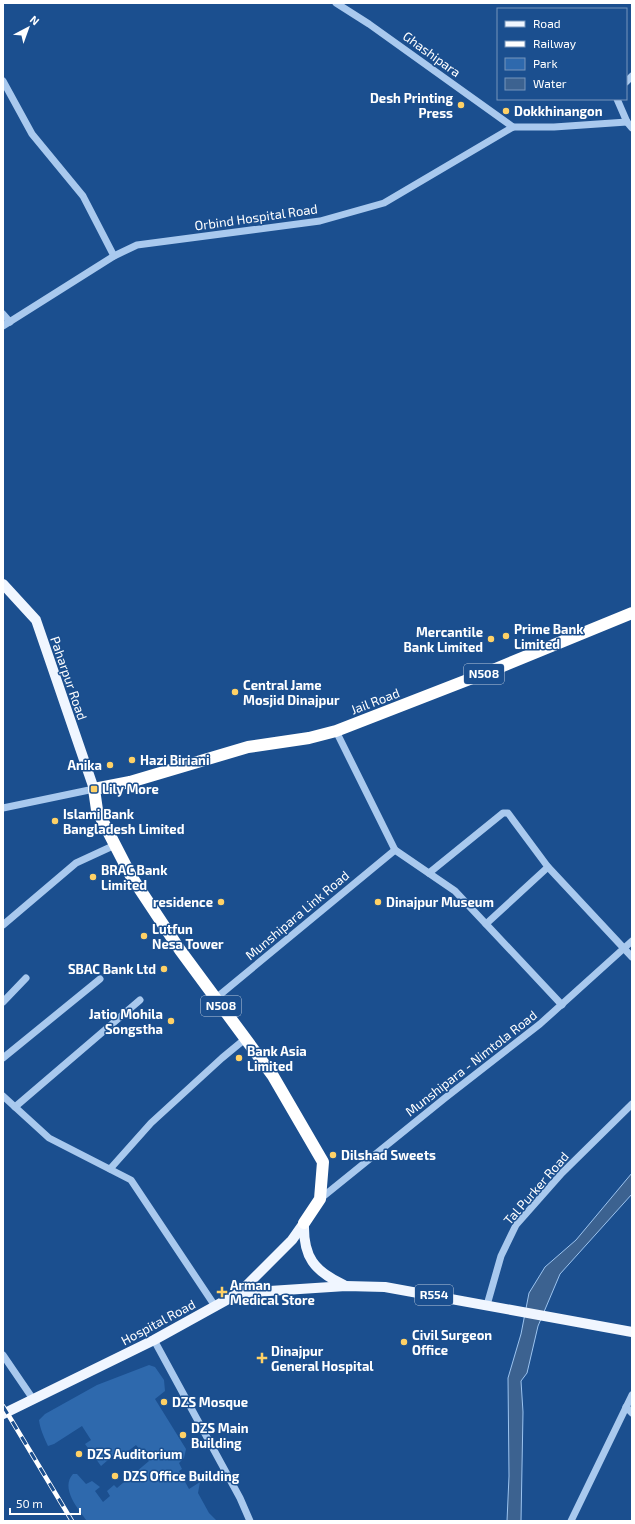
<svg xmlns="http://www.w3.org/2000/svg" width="635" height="1524" font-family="'Exo 2',sans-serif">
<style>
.green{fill:#2e69ad}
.water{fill:#3c6290;stroke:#9cc4f0}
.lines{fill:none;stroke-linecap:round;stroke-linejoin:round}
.minor{stroke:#a9c9ee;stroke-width:7}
.major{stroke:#f0f6ff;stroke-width:10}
.highway{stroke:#fff;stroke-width:12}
.rail-casing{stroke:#fff;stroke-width:4.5}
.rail{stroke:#1b4f8f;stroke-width:3;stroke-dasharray:9;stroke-linecap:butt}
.poi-dot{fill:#ffd166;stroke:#1b4f8f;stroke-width:1.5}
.labels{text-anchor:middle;stroke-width:3;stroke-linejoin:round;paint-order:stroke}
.shield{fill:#1b4f8f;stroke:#bbcadd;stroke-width:1}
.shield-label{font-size:12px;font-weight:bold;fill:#fff}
.street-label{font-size:13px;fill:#fff;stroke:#1b4f8f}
.poi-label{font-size:13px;font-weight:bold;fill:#fff;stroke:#1b4f8f;text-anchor:start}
</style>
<rect width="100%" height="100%" fill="#1b4f8f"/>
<!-- green -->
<path class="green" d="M149 1365 155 1367 164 1380 165 1391 155 1399 186 1449 184 1458 179 1463 182 1469 179 1471 189 1489 200 1482 198 1493 209 1513 217 1521H87C78 1509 60 1488 73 1474H77L86 1484 92 1481 100 1487 95 1491 103 1502 110 1496 107 1491 114 1485 117 1488 149 1461 136 1445 119 1458 115 1454 101 1466 85 1444 91 1440 82 1426 54 1444 48 1446C44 1437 40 1429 39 1420L45 1414 97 1385Z"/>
<!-- water -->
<polygon class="water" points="632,1173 632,1194 560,1274 538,1326 527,1373 521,1381 523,1412 521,1521 507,1521 509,1476 508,1378 521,1334 529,1293 545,1267 576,1240"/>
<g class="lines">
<!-- minor -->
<g class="minor">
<polyline points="336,3 369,24 513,127"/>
<polyline points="3,81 32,134 83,196 114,256"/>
<polyline points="626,82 632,76"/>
<polyline points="617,99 627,122 632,128"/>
<polyline points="3,314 10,322"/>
<polyline points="3,326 114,256 137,245 320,221 384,203 513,127 554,127 627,122"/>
<polyline points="336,731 395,850 455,891 562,1005"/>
<polyline points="3,808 94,789"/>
<polyline points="429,873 503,813 508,813 548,867 632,957"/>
<polyline points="486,924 548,867"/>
<polyline points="3,925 76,863 115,845"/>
<polyline points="216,998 395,850"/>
<polyline points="3,1002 26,978"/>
<polyline points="3,1058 100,979"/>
<polyline points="3,1096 49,1138 131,1180 215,1306"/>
<polyline points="15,1107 140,1000"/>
<polyline points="110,1169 151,1123 222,1058 245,1039"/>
<polyline points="320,1199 445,1098 540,1024 632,941"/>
<polyline points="487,1305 501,1256 516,1225 562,1173 632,1104"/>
<polyline points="154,1340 240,1498 250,1521"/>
<polyline points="3,1355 33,1399"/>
<polyline points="626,1407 632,1413"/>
<polyline points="571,1521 632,1395"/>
</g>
<!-- major -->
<g class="major">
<polyline points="3,584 36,620 94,789"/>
<path d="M304 1223C303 1257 314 1271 344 1285"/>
<polyline points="239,1293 346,1286 385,1287 632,1332"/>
<polyline points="3,1414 154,1340 239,1293 292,1240 304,1223"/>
</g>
<!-- highway -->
<polyline class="highway" points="304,1223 320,1199 323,1162 273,1076 180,950 131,876 97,810 94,789 130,782 248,747 309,738 336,731 493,670 632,613"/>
<!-- rail casing -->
<g class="rail-casing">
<polyline id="rail" points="3,1406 72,1521"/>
</g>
<!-- rail -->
<use href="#rail" class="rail"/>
</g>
<!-- markers -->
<g class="poi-dot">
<circle cx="461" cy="105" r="4"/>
<circle cx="506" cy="111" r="4"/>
<circle cx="506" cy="636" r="4"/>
<circle cx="491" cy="639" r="4"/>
<circle cx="235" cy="692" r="4"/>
<circle cx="132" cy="760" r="4"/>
<circle cx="110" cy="765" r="4"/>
<rect x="90" y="785" width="8" height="8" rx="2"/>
<circle cx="55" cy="821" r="4"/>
<circle cx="93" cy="877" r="4"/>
<circle cx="221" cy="902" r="4"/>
<circle cx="378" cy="902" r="4"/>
<circle cx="144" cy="936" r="4"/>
<circle cx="164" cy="969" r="4"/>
<circle cx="171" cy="1021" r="4"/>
<circle cx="239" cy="1058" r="4"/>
<circle cx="333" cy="1155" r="4"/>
<path d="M220 1286h4v4h4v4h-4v4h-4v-4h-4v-4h4z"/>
<circle cx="404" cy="1342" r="4"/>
<path d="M260 1352h4v4h4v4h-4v4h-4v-4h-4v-4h4z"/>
<circle cx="164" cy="1402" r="4"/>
<circle cx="183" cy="1435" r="4"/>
<circle cx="79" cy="1454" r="4"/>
<circle cx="115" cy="1476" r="4"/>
</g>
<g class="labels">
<!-- shield labels -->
<g class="shield">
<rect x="464" y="664" width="40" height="20" rx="3"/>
<rect x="201" y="996" width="40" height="20" rx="3"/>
<rect x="415" y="1285" width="38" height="20" rx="3"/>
</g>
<g class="shield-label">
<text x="484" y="678">N508</text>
<text x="221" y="1010">N508</text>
<text x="434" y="1299">R554</text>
</g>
<!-- street labels -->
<g class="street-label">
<text transform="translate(432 54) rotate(36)" y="5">Ghashipara</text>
<text transform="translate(256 217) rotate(-8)" y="5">Orbind Hospital Road</text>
<text transform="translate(69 678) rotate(71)" y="5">Paharpur Road</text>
<text transform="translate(375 701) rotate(-21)" y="5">Jail Road</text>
<text transform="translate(297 915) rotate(-40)" y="5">Munshipara Link Road</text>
<text transform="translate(471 1063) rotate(-38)" y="5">Munshipara - Nimtola Road</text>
<text transform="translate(536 1188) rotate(-49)" y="5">Tal Purker Road</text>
<text transform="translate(158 1322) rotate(-28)" y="5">Hospital Road</text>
</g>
<!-- poi labels -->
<g class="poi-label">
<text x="453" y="103" text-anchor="end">Desh Printing<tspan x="453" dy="15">Press</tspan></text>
<text x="514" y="116">Dokkhinangon</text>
<text x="514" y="634">Prime Bank<tspan x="514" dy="15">Limited</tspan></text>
<text x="483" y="637" text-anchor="end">Mercantile<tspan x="483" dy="15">Bank Limited</tspan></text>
<text x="243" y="690">Central Jame<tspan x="243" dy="15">Mosjid Dinajpur</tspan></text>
<text x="140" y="765">Hazi Biriani</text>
<text x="102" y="770" text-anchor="end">Anika</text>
<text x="102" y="794">Lily More</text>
<text x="63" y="819">Islami Bank<tspan x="63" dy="15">Bangladesh Limited</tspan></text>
<text x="101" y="875">BRAC Bank<tspan x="101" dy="15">Limited</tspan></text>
<text x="213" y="907" text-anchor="end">residence</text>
<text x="386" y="907">Dinajpur Museum</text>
<text x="152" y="934">Lutfun<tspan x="152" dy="15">Nesa Tower</tspan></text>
<text x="156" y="974" text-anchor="end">SBAC Bank Ltd</text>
<text x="163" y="1019" text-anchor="end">Jatio Mohila<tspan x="163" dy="15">Songstha</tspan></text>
<text x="247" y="1056">Bank Asia<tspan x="247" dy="15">Limited</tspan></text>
<text x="341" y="1160">Dilshad Sweets</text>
<text x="230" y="1290">Arman<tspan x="230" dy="15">Medical Store</tspan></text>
<text x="412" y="1340">Civil Surgeon<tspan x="412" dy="15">Office</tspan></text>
<text x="271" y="1356">Dinajpur<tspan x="271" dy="15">General Hospital</tspan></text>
<text x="172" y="1407">DZS Mosque</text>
<text x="191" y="1433">DZS Main<tspan x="191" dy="15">Building</tspan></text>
<text x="87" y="1459">DZS Auditorium</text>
<text x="123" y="1481">DZS Office Building</text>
</g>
</g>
<!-- border -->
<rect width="635" height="1524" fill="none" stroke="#ffffff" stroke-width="8"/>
<!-- legend -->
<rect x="497" y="8" width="130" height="92" fill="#1b4f8f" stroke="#7695bc"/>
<rect x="505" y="21" width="20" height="6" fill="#f0f6ff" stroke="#7695bc"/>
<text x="533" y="28" font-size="12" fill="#ffffff">Road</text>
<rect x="505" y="41" width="20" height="6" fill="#ffffff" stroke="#7695bc"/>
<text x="533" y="48" font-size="12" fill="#ffffff">Railway</text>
<rect x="505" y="58" width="20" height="12" fill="#2e69ad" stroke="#7695bc"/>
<text x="533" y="68" font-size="12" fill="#ffffff">Park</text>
<rect x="505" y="78" width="20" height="12" fill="#3c6290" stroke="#7695bc"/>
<text x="533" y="88" font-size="12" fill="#ffffff">Water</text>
<!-- north arrow -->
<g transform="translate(28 28) rotate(41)" stroke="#1b4f8f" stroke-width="3" paint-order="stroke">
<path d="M0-3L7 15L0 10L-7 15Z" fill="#ffffff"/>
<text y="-6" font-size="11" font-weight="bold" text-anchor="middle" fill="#ffffff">N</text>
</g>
<!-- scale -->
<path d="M10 1508v6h70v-6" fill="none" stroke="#ffffff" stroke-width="2"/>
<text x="16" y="1508" font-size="12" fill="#ffffff" stroke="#1b4f8f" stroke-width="3" paint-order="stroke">50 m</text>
</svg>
